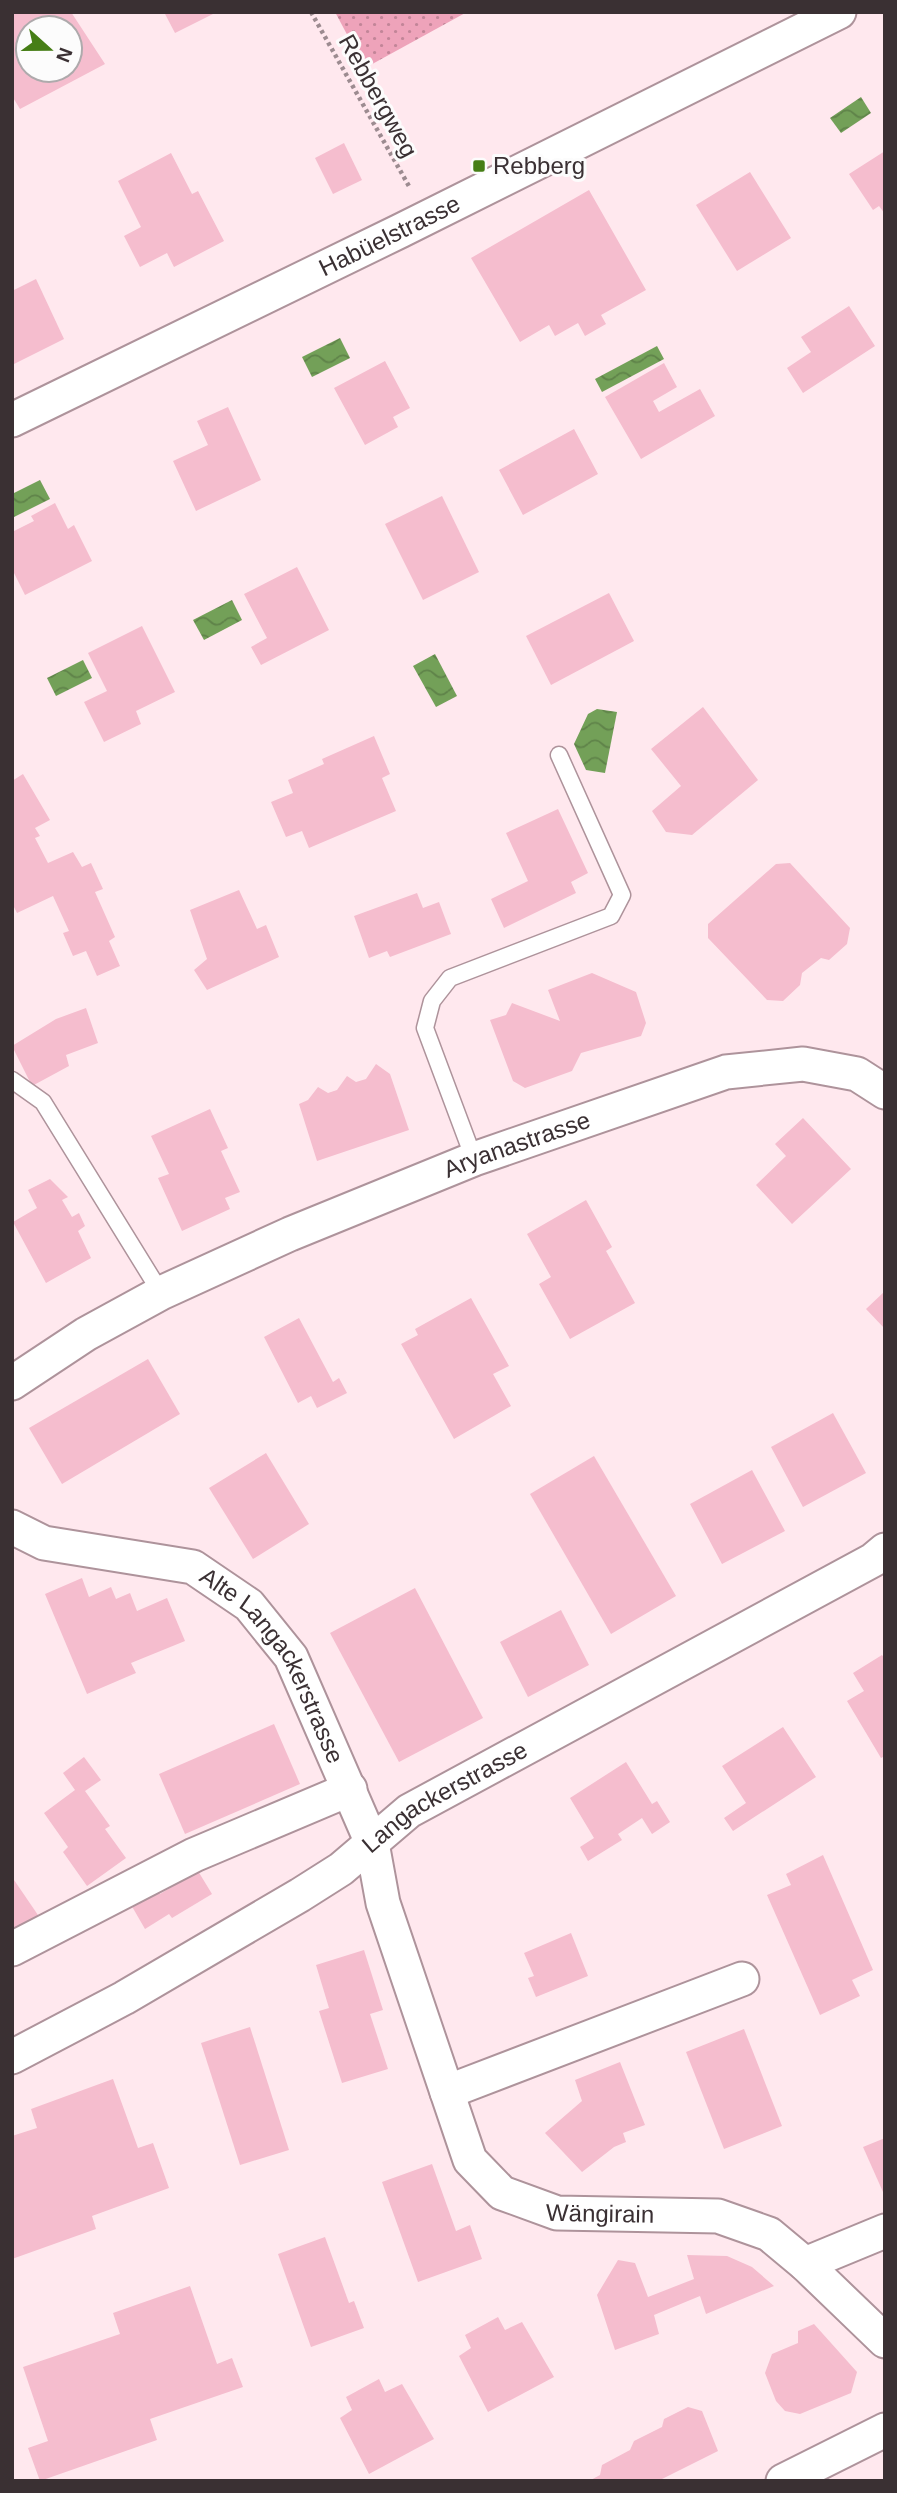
<svg xmlns="http://www.w3.org/2000/svg" width="897" height="2493" font-family="Helvetica,sans-serif">
<style>
.grass{fill:url(#grass-dots)}
.water{fill:url(#water-waves)}
.building{fill:#f5bdce;fill-rule:evenodd}
.lines{fill:none;stroke-linecap:round;stroke-linejoin:round}
.lane-casing{stroke:#ae939b;stroke-width:19}
.street-casing{stroke:#ae939b;stroke-width:37}
.path{stroke:#9c8b90;stroke-width:4.5;stroke-dasharray:3.5 3.5;stroke-linecap:butt}
.lane{stroke:#fff;stroke-width:16}
.street{stroke:#fff;stroke-width:33}
.poi-dot{fill:#467e16;stroke:#fcfcfc;stroke-width:2.5}
.labels{text-anchor:middle;stroke-width:6;stroke-linejoin:round;paint-order:stroke}
.street-label{font-size:24px;fill:#3a3033;stroke:#fcfcfc}
.poi-label{font-size:24px;fill:#3a3033;stroke:#fcfcfc;text-anchor:start}
</style>
<defs>
<pattern id="grass-dots" width="8" height="8" patternUnits="userSpaceOnUse" patternTransform="scale(1.75)"><rect width="8" height="8" fill="#eea3ba"/><path d="M2 2h.1M6 6h.1" fill="none" stroke="#c28598" stroke-width="1.8" stroke-linecap="round"/></pattern>
<pattern id="water-waves" width="16" height="10" patternUnits="userSpaceOnUse" patternTransform="scale(1.75)"><rect width="16" height="10" fill="#73a058"/><path d="M0 5q4-4 8 0t8 0" fill="none" stroke="#5f8349"/></pattern>
</defs>
<rect width="100%" height="100%" fill="#ffe8ee"/>
<!-- grass -->
<polygon class="grass" points="335,12 467,12 365,68"/>
<!-- water -->
<g class="water">
<polygon points="861,97 871,113 841,133 830,118"/>
<polygon points="340,338 350,358 312,377 302,357"/>
<polygon points="657,346 664,359 602,392 595,379"/>
<polygon points="40,480 50,499 14,517 12,494"/>
<polygon points="232,600 242,620 204,640 193,620"/>
<polygon points="435,654 457,696 436,707 413,666"/>
<polygon points="83,660 92,678 56,696 47,678"/>
<polygon points="597,709 617,712 605,773 586,770 574,744 588,714"/>
</g>
<!-- building -->
<g class="building">
<path d="M17 12H71L105 64 20 109 12 96V15ZM28 28H70V70H28Z"/>
<polygon points="164,12 217,12 175,33"/>
<polygon points="344,143 362,180 333,194 315,158"/>
<polygon points="885,151 885,214 879,206 873,210 849,174"/>
<polygon points="171,153 192,194 198,191 224,241 174,267 167,253 140,267 124,236 141,227 118,181"/>
<polygon points="750,172 791,238 737,271 696,205"/>
<polygon points="589,190 646,290 601,315 606,324 585,336 578,323 555,336 549,325 520,342 471,258"/>
<polygon points="36,279 64,339 12,365 12,291"/>
<polygon points="849,306 875,346 803,393 787,368 811,352 801,337"/>
<polygon points="385,361 410,408 393,417 398,427 365,445 334,388"/>
<polygon points="664,363 677,387 653,401 659,412 700,389 715,416 641,459 605,397"/>
<polygon points="228,407 261,480 196,511 173,461 208,445 197,421"/>
<polygon points="574,429 598,474 523,515 499,470"/>
<polygon points="442,496 479,572 423,600 385,524"/>
<polygon points="55,503 68,529 74,525 92,561 25,595 14,573 12,574 12,532 34,521 31,516"/>
<polygon points="297,567 329,630 261,665 251,647 267,638 244,594"/>
<polygon points="609,593 634,641 551,685 526,636"/>
<polygon points="142,626 175,692 136,711 141,724 104,742 84,702 107,691 88,653"/>
<polygon points="703,707 758,780 692,835 666,832 652,811 681,786 651,749"/>
<polygon points="374,736 390,774 382,778 396,811 309,848 302,831 286,837 271,802 293,793 288,780 324,764 322,759"/>
<polygon points="23,774 50,820 35,828 40,836 35,838 48,863 73,852 82,867 91,863 103,889 95,892 115,937 109,941 120,966 97,976 86,951 73,956 63,933 69,931 53,896 17,913 12,903 12,781"/>
<polygon points="558,809 588,873 571,882 576,893 504,928 491,899 528,881 506,833"/>
<polygon points="790,863 850,928 847,944 829,960 821,958 802,973 800,985 783,1001 767,1000 708,938 708,924 776,864"/>
<polygon points="239,890 257,929 266,925 279,957 207,990 194,970 207,959 190,910"/>
<polygon points="417,893 423,908 439,902 451,934 390,957 387,951 369,958 354,916"/>
<polygon points="592,973 636,992 646,1023 641,1036 581,1053 572,1071 525,1088 513,1081 490,1020 506,1015 512,1003 560,1021 548,990"/>
<polygon points="86,1008 98,1043 66,1055 69,1066 32,1086 12,1046 56,1019"/>
<polygon points="376,1064 390,1074 409,1130 317,1161 299,1104 308,1100 318,1087 328,1093 337,1090 347,1076 356,1082 366,1079"/>
<polygon points="210,1109 228,1148 221,1151 240,1192 225,1198 230,1209 182,1231 158,1178 169,1174 151,1136"/>
<polygon points="803,1118 851,1169 792,1224 756,1185 786,1156 775,1144"/>
<polygon points="50,1179 68,1197 62,1200 72,1217 79,1213 85,1226 78,1231 91,1258 46,1283 13,1222 37,1208 28,1190"/>
<polygon points="586,1200 612,1247 606,1251 635,1303 570,1339 539,1284 551,1277 527,1234"/>
<polygon points="885,1291 885,1329 866,1309"/>
<polygon points="471,1298 509,1366 493,1374 511,1406 454,1439 401,1344 418,1335 415,1329"/>
<polygon points="299,1318 333,1382 339,1378 347,1393 317,1408 311,1396 298,1403 264,1337"/>
<polygon points="148,1359 180,1414 62,1484 29,1428"/>
<polygon points="833,1413 866,1473 803,1507 771,1447"/>
<polygon points="266,1453 309,1524 253,1559 209,1488"/>
<polygon points="594,1456 676,1596 611,1634 530,1494"/>
<polygon points="752,1470 785,1531 722,1564 690,1504"/>
<polygon points="82,1578 89,1597 111,1587 116,1599 130,1593 137,1611 167,1598 185,1641 131,1663 136,1673 87,1694 45,1594"/>
<polygon points="415,1588 483,1718 399,1762 330,1633"/>
<polygon points="561,1610 589,1665 528,1697 500,1642"/>
<polygon points="882,1655 885,1659 885,1756 881,1758 847,1701 864,1691 853,1673"/>
<polygon points="274,1724 300,1784 185,1834 159,1774"/>
<polygon points="783,1727 816,1777 733,1831 724,1818 746,1803 722,1766"/>
<polygon points="84,1757 101,1780 85,1791 110,1826 105,1829 126,1858 87,1886 63,1852 68,1847 44,1813 75,1790 63,1773"/>
<polygon points="626,1762 652,1804 657,1801 670,1822 652,1834 642,1818 618,1834 622,1840 588,1861 580,1847 594,1838 570,1798"/>
<polygon points="823,1855 873,1970 852,1980 860,1996 820,2015 767,1895 791,1885 786,1874"/>
<polygon points="198,1871 212,1894 172,1918 169,1914 145,1929 130,1903 156,1887 160,1894"/>
<polygon points="12,1877 40,1918 12,1937"/>
<polygon points="571,1933 588,1976 536,1997 528,1978 534,1976 524,1953"/>
<polygon points="364,1950 383,2010 370,2014 388,2069 342,2083 319,2011 329,2008 316,1965"/>
<polygon points="250,2027 289,2150 240,2165 201,2043"/>
<polygon points="744,2029 782,2126 724,2149 686,2052"/>
<polygon points="620,2062 645,2125 623,2133 626,2142 614,2147 582,2172 545,2133 582,2101 575,2080"/>
<polygon points="113,2079 138,2148 153,2143 169,2188 92,2216 96,2229 12,2259 12,2136 37,2128 31,2109"/>
<polygon points="885,2138 885,2191 883,2192 863,2147"/>
<polygon points="432,2164 456,2231 470,2225 482,2259 418,2282 382,2182"/>
<polygon points="325,2237 349,2303 354,2301 364,2328 311,2347 278,2254"/>
<polygon points="687,2255 727,2256 752,2267 774,2286 706,2314 700,2296 654,2315 659,2334 615,2350 597,2295 618,2260 635,2263 648,2297 694,2279"/>
<polygon points="190,2286 217,2364 232,2358 243,2387 150,2419 157,2440 40,2481 28,2448 48,2441 23,2367 120,2334 113,2313"/>
<polygon points="498,2317 505,2330 522,2322 554,2377 488,2412 459,2356 471,2348 465,2335"/>
<polygon points="814,2324 857,2372 851,2393 800,2414 785,2411 776,2401 765,2373 772,2354 798,2343 798,2331"/>
<polygon points="379,2379 385,2392 402,2384 434,2439 369,2474 340,2418 352,2410 346,2397"/>
<polygon points="688,2407 702,2411 718,2451 658,2481 589,2481 600,2475 602,2465 630,2450 634,2441 662,2427 664,2419"/>
</g>
<g class="lines">
<!-- lane casing -->
<g class="lane-casing">
<g id="lane">
<polyline points="12,1080 43,1102 161,1293"/>
<polyline points="474,1159 425,1028 432,1001 450,978 611,916 622,895 559,755"/>
</g>
</g>
<!-- street casing -->
<g class="street-casing">
<g id="street">
<path id="s1" d="M12 420 400 231 839 12"/>
<path id="s2" d="M12 1383 86 1334 161 1293 290 1234 474 1159 726 1072 803 1064 857 1074 885 1092"/>
<path id="s3" d="M12 1527 44 1543 193 1567 249 1605 291 1657 372 1843 383 1903 470 2160 502 2193 557 2213 718 2216 769 2234 805 2264 885 2341"/>
<polyline points="12,1949 194,1855 350,1789"/>
<path id="s4" d="M12 2057 124 1998 300 1895 341 1869 409 1811 873 1560 885 1550"/>
<polyline points="447,2092 742,1979"/>
<polyline points="805,2264 885,2231"/>
<polyline points="783,2481 885,2430"/>
</g>
</g>
<!-- path -->
<polyline class="path" points="311,12 410,188"/>
<!-- lane -->
<use href="#lane" class="lane"/>
<!-- street -->
<use href="#street" class="street"/>
</g>
<!-- markers -->
<rect class="poi-dot" x="472" y="159" width="14" height="14" rx="3.5"/>
<g class="labels">
<!-- street labels -->
<g class="street-label">
<text transform="translate(378 96) rotate(61)" y="8">Rebbergweg</text>
<text dy="8" stroke="none"><textPath href="#s1" startOffset="420">Habüelstrasse</textPath></text>
<text dy="8" stroke="none"><textPath href="#s2" startOffset="560">Aryanastrasse</textPath></text>
<text dy="8" stroke="none"><textPath href="#s3" startOffset="317">Alte Langackerstrasse</textPath></text>
<text dy="8" stroke="none"><textPath href="#s4" startOffset="506">Langackerstrasse</textPath></text>
<text dy="8" stroke="none"><textPath href="#s3" startOffset="1004">Wängirain</textPath></text>
</g>
<!-- poi labels -->
<g class="poi-label">
<text x="493" y="174">Rebberg</text>
</g>
</g>
<!-- border -->
<rect width="897" height="2493" fill="none" stroke="#3a3033" stroke-width="28"/>
<!-- north arrow -->
<g transform="translate(49 49) rotate(111)"><circle r="33" fill="#fcfcfc" stroke="#aeaaac" stroke-width="2"/>
<path d="M0-5L12 26L0 18L-12 26Z" fill="#467e16"/>
<text y="-10" font-size="19" font-weight="bold" text-anchor="middle" fill="#3a3033">N</text>
</g>
</svg>
